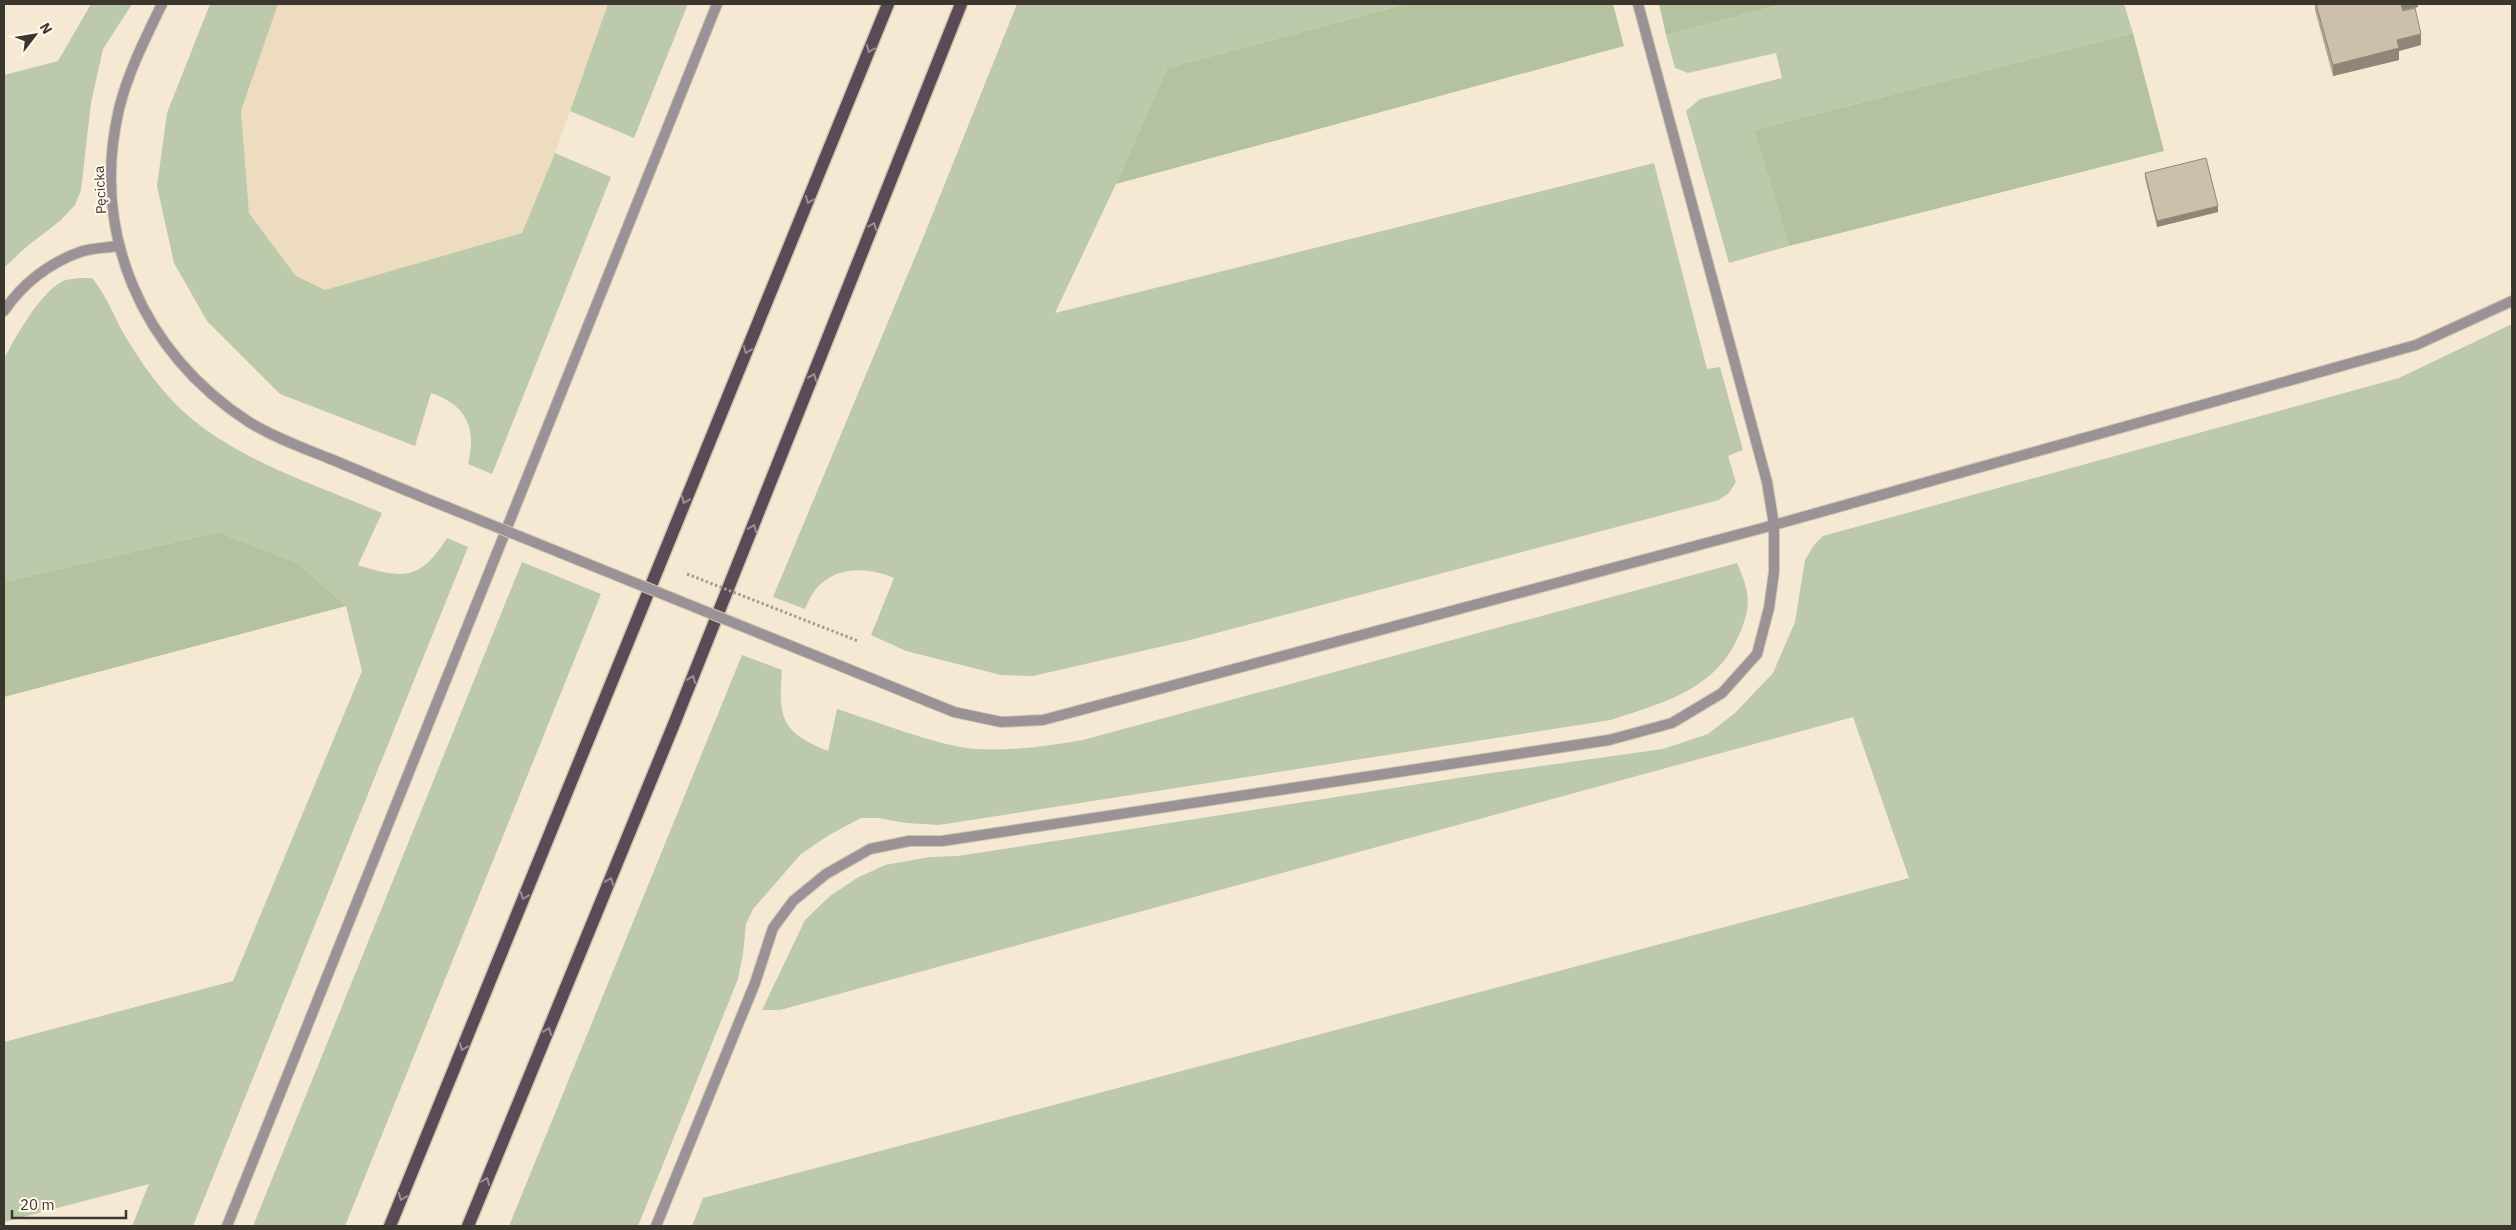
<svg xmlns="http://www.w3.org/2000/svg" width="2516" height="1230" font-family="'IBM Plex Sans',sans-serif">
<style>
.built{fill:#eddcbf}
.green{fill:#bcc9aa}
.forest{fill:#b4c29f}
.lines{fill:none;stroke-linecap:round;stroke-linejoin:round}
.service-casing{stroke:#d1c5b2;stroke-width:12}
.minor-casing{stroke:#d1c5b2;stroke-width:12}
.tertiary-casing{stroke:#d1c5b2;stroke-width:12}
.primary-casing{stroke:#d1c5b2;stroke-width:15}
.service{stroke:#9b9298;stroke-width:10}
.minor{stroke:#9b9298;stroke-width:10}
.tertiary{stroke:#9b9298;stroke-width:10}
.primary{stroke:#594a56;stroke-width:12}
.tertiary-bridge-casing{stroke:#d1c5b2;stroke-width:12;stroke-linecap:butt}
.path-bridge{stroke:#a69d8c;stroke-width:3;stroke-dasharray:2.5 2.5;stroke-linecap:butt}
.tertiary-bridge{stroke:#9b9298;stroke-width:10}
.wall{fill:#b0a593}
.shaded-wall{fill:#908678}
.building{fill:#cdc0ab;stroke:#908678}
.oneway{stroke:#9b8f91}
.labels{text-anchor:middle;stroke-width:4;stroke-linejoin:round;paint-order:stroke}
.street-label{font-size:14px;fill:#3c372e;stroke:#fff7ea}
</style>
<rect width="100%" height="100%" fill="#f6e9d3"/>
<!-- built -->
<polygon class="built" points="278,4 608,4 555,153 522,233 325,290 296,276 249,213 241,111"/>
<!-- green -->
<g class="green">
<polygon points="91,4 132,4 103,49 91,103 81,190 75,205 61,220 25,248 4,268 4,75 58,61"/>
<path d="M210 4H278L241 111 249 213 296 276 325 290 522 233 555 153 611 177 492 474 468 464C477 427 466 405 431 393L415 446 280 394 207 321 174 263 157 186 167 113Z"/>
<polygon points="608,4 688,4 634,138 570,111"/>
<path d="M1017 4H1406L1167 68 1116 184 1055 313 1654 163 1707 369 1720 367 1743 450 1728 456 1736 482 1729 493 1719 500 1190 640 1033 676 1001 675 906 651 871 635 894 578C870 567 835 565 816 589 811 594 808 603 805 609L773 597 923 238Z"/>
<polygon points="1784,4 2124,4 2133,33 1754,130 1789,246 1729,263 1686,111 1700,99 1782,78 1776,53 1688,73 1675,68 1666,35"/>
<path d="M80 278H92C108 297 115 320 128 341 138 357 150 375 163 390 215 454 308 481 382 513L358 565C403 579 420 581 447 538L468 547 193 1226H132L149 1184 4 1222V1042L233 981 362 671 346 606 298 563 218 532 4 582V359C16 336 38 296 61 282 66 279 74 279 80 278Z"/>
<polygon points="2512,324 2512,1226 692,1226 703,1198 1909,878 1853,717 780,1010 762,1010 805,920 830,896 857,878 885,865 930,857 958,856 1484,774 1663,749 1708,734 1735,713 1773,673 1795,622 1805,560 1814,545 1823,536 2399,378"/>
<polygon points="522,562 601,594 345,1226 253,1226"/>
<path d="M1737 563C1750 593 1752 605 1739 635 1716 690 1662 703 1611 720L939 825 906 823 878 818H861L829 835 801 854 753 909 746 924 743 954 738 979 638 1226H509L742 655 782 670C778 718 781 732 828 751L837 709C876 721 937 746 976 749 1012 751 1047 746 1083 740Z"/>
</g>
<!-- forest -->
<g class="forest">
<polygon points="1406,4 1613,4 1624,46 1116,184 1167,68"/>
<polygon points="1659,4 1784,4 1666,35"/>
<polygon points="2133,33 2164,151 1789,246 1754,130"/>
<polygon points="218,532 298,563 346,606 4,697 4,582"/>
</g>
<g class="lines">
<!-- service casing -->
<g class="service-casing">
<g id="service">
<polyline points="1638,4 1767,482 1774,525"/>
<path d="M4 311C22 284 49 263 80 252 91 248 106 248 118 246"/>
</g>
</g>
<!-- minor casing -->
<g class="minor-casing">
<polyline id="minor" points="656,1226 755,983 773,928 793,901 826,874 870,849 909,841 942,841 1609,740 1672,723 1722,693 1757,654 1769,608 1774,572 1774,525"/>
</g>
<!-- tertiary casing -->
<g class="tertiary-casing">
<g id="tertiary">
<path d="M162 4C146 37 128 72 119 109 90 233 142 353 249 422 273 437 301 447 328 458 367 474 407 491 447 507"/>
<polyline points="848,669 954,712 1001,722 1043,720 1774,525 2416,345 2512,301"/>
<polyline points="227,1226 717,4"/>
</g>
</g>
<!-- primary casing -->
<g class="primary-casing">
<g id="primary">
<polyline points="390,1226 888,4"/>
<polyline points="468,1226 674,724 961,4"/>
</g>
</g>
<!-- service -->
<use href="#service" class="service"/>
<!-- minor -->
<use href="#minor" class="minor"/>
<!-- tertiary -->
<use href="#tertiary" class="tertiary"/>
<!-- primary -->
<use href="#primary" class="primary"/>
<!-- tertiary-bridge casing -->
<g class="tertiary-bridge-casing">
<polyline id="tertiary-bridge" points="447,507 848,669"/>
</g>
<!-- path-bridge -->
<polyline class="path-bridge" points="687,574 858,641"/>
<!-- tertiary-bridge -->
<use href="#tertiary-bridge" class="tertiary-bridge"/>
</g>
<!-- wall -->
<g class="wall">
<polygon points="2315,4 2418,4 2418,7 2403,10 2421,45 2399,51 2399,60 2333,76 2315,10"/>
<polygon points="2145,173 2218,212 2157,227 2145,178"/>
</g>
<!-- shaded-wall -->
<g class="shaded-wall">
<polygon points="2400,4 2418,4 2418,7 2400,11"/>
<polygon points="2421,34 2421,45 2399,51 2399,60 2333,76 2333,65 2397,40"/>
<polygon points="2218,206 2218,212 2157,227 2157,221"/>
</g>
<!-- building -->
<g class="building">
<polygon points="2316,4 2401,4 2403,11 2415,8 2421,34 2397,40 2399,48 2333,65"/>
<polygon points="2206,158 2218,206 2157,221 2145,173"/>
</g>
<!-- one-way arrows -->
<defs><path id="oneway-chevron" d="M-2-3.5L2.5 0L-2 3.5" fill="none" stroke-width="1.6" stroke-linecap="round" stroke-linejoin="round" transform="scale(1.25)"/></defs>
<g class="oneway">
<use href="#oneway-chevron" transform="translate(870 49) rotate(112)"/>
<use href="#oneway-chevron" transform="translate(809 200) rotate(112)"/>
<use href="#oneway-chevron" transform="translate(873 226) rotate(-68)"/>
<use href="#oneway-chevron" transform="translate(747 350) rotate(112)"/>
<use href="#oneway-chevron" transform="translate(813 377) rotate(-68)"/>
<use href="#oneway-chevron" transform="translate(685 500) rotate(112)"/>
<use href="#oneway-chevron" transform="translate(753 528) rotate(-68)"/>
<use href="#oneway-chevron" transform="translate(692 679) rotate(-68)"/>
<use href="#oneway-chevron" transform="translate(610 881) rotate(-68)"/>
<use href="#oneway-chevron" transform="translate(524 896) rotate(112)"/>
<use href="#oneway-chevron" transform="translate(548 1031) rotate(-68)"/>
<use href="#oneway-chevron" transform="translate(463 1047) rotate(112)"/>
<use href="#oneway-chevron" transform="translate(486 1181) rotate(-68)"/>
<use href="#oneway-chevron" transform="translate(402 1197) rotate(112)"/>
</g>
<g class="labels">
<!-- street labels -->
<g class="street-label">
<text transform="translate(100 190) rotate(-93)" y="5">Pęcicka</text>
</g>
</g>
<!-- border -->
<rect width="2516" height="1230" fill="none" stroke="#3c372e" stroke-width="10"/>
<!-- north arrow -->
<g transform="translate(35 35) rotate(59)" stroke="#fff7ea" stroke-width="4" paint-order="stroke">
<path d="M0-4L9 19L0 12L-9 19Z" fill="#3c372e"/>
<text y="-8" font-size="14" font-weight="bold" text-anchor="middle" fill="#3c372e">N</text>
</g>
<!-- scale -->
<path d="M12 1210v8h114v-8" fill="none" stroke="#3c372e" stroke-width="2.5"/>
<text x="20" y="1210" font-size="15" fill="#3c372e" stroke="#fff7ea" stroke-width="4" paint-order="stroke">20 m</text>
</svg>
